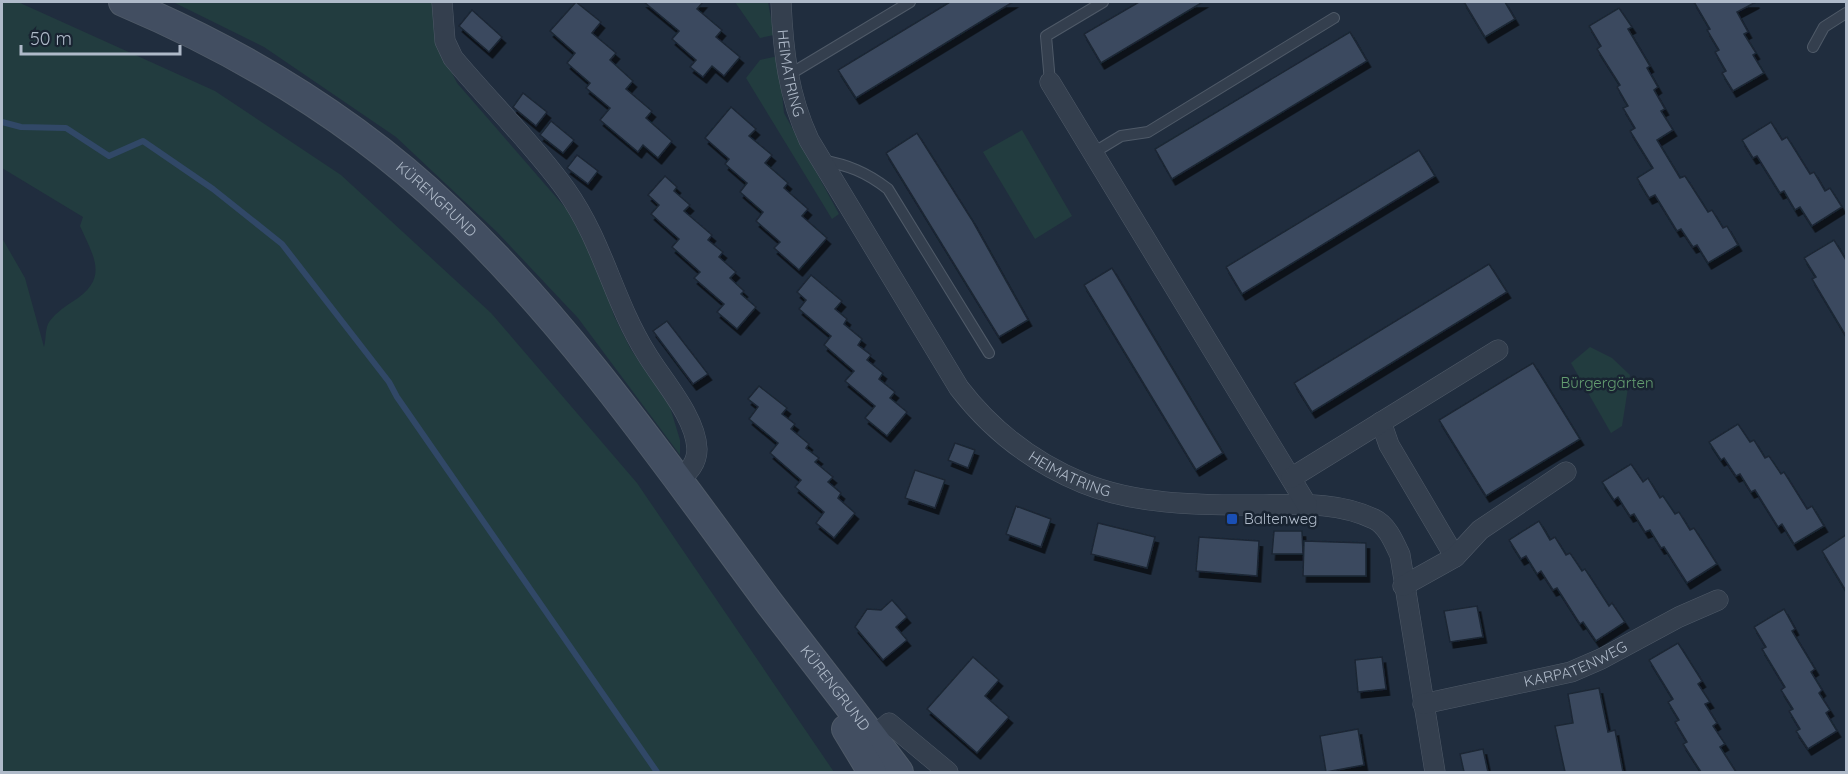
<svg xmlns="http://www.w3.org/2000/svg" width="1848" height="774" font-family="Quicksand,sans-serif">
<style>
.green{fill:#223c3f}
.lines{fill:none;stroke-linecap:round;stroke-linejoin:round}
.stream{stroke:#314867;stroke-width:6}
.building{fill:#3b4a5e;stroke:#1b2634;stroke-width:1.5;filter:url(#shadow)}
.lane-casing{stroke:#4f5a68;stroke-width:12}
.street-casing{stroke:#4f5a68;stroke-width:21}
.secondary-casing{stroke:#4f5a68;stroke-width:30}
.lane{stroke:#343f4e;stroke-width:10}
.street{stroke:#343f4e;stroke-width:20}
.secondary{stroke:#424e61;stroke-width:28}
.transit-dot{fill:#1a4fb4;stroke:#192432;stroke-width:2}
.labels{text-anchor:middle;stroke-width:5;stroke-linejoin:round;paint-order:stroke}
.street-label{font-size:15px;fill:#afbac9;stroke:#192432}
.park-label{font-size:15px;fill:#649d70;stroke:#192432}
.poi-label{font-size:15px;fill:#afbac9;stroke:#192432;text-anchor:start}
</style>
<defs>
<filter id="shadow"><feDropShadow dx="3.5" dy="6" stdDeviation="0" flood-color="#0009"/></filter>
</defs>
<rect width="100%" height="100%" fill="#202d3e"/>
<!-- green -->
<g class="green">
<path d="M2 2H18L215 91 341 175 491 313 637 483 834 772H2V238L25 278 44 347C46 341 45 331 48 324 52 316 64 307 72 302 109 279 95 259 80 226L83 217 2 168Z"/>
<polygon points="173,2 433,2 436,41 457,83 569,212 599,269 614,316 630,348 670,407 680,440 680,455 578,318 497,232 396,137 264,47"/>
<polygon points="735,2 768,2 774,35 760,38"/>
<polygon points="778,56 784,113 839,214 832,219 746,78 760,60"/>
<polygon points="1022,130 1072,216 1035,239 983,152"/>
<polygon points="1590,347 1612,358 1630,375 1622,426 1611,433 1571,363"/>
</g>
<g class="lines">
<!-- stream -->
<polyline class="stream" points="2,122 21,127 66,128 109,156 143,141 213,189 282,244 389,382 397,397 657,772"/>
</g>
<!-- building -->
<g class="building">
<polygon points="576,2 601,22 592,33 616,53 610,60 633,81 626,89 652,111 646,118 672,141 658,158 643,145 638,152 600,120 610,108 586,88 590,83 567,63 575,53 550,31"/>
<polygon points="644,2 703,2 697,9 722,30 716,37 740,57 724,76 712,66 703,77 690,67 696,60 672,39 679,31"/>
<polygon points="950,2 1013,2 856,98 838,70"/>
<polygon points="1139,2 1203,2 1101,63 1084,34"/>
<polygon points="1464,2 1505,2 1515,19 1485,37"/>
<polygon points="1694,2 1756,2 1737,12 1748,32 1744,34 1756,53 1753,55 1764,73 1733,91 1722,73 1726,71 1715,52 1719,50 1707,30 1710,29"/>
<polygon points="1619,8 1632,27 1628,29 1650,66 1647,68 1658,87 1654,90 1665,109 1661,111 1673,130 1657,140 1680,178 1685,176 1708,212 1712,210 1723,228 1727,226 1738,245 1708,263 1697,245 1693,247 1681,229 1677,231 1655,195 1649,198 1637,178 1653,168 1630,131 1635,128 1623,108 1628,106 1617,87 1620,85 1597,49 1601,46 1589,26"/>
<polygon points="472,10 502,37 489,52 459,26"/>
<polygon points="1350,32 1367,61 1172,179 1155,149"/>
<polygon points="523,93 547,112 536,126 513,107"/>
<polygon points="731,107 756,129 749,136 772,155 765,163 788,183 784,188 808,209 802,216 827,238 799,270 774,248 780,242 756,221 763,212 740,192 747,183 725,164 729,159 705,138"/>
<polygon points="551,121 574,140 563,153 540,135"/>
<polygon points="1771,122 1782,140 1787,137 1810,174 1814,172 1825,191 1830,188 1842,207 1812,226 1800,207 1795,210 1784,191 1780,193 1757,156 1753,158 1742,140"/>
<polygon points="917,133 972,220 1028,320 999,337 886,153"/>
<polygon points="1419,150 1435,176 1242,294 1226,267"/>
<polygon points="577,155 598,171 588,184 567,168"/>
<polygon points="665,176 677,187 674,191 690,205 684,211 712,235 708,240 723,252 719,257 736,272 730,278 744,291 741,294 756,307 737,329 717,312 724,304 694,278 700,272 672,247 679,239 651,214 659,205 648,195"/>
<polygon points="1834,240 1846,260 1846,336 1812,279 1816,277 1804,258"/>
<polygon points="1489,264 1507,292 1312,412 1294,383"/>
<polygon points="1112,268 1223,453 1196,470 1084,285"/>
<polygon points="811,275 842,301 835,309 847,319 844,324 862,339 858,345 871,355 867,360 883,373 879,379 895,392 890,398 907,412 887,436 865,418 875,406 845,381 854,371 824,345 831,336 799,309 806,300 797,292"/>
<polygon points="667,321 708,374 693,384 653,331"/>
<polygon points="1533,363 1580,439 1486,496 1439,420"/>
<polygon points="759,386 787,408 782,414 795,424 791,429 809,444 806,448 819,458 815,462 833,477 828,482 841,493 838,498 855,513 834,538 816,523 824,512 795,487 801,480 770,453 778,443 749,419 758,407 748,399"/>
<polygon points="1738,424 1750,442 1754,440 1765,458 1769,456 1781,474 1784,472 1807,509 1812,506 1824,526 1794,544 1782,524 1778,527 1755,490 1751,492 1740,474 1736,476 1724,458 1721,460 1709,442"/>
<polygon points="955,443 975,450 968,468 948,460"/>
<polygon points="1631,464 1643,482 1648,478 1660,498 1663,496 1675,514 1679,512 1690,530 1694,528 1717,564 1687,583 1664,547 1661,548 1650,530 1645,532 1634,514 1630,516 1618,497 1614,500 1602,482"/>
<polygon points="915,470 945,480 935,508 905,498"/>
<polygon points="1016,506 1051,519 1041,547 1006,534"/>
<polygon points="1539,521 1550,540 1555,537 1566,555 1570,553 1582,571 1585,569 1609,606 1612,603 1625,622 1596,641 1583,622 1580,624 1557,588 1553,590 1541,571 1537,574 1526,556 1521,559 1509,540"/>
<polygon points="1098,523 1155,537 1147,568 1091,554"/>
<polygon points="1274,531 1302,531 1303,554 1272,554"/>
<polygon points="1846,535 1846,591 1822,551"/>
<polygon points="1199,537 1259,541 1257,576 1196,571"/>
<polygon points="1304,541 1366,543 1366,576 1303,576"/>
<polygon points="892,600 907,617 896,627 907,640 883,660 855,627 867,609 881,610"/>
<polygon points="1477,606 1483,637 1450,642 1444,611"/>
<polygon points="1784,609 1795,629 1792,631 1815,669 1811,672 1822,690 1819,693 1830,710 1826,713 1837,731 1808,749 1796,731 1800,729 1789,711 1793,709 1781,690 1785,687 1762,649 1766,647 1754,627"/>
<polygon points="1678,643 1702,681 1698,684 1710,702 1705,704 1717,723 1713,726 1725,744 1720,747 1736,772 1701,772 1683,744 1687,742 1675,722 1679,720 1668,702 1673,699 1649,660"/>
<polygon points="973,657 999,680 985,696 1009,717 977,753 927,709"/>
<polygon points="1382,657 1386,689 1358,692 1355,660"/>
<polygon points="1599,688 1608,732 1615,730 1623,772 1565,772 1555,726 1573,723 1568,694"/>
<polygon points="1358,729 1364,765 1326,772 1320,736"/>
<polygon points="1483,749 1488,772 1464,772 1460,754"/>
</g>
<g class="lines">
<!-- lane casing -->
<g class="lane-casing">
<g id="lane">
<polyline points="1813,47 1824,27 1846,13"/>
<polyline points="787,76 910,2"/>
<polyline points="1050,82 1046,36 1103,2"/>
<polyline points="1093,153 1121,136 1148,132 1334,18"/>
<path d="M821 160C848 165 866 172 888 189L989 353"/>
</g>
</g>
<!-- street casing -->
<g class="street-casing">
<g id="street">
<path d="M442 2 445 41 453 58C489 101 533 144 566 190 603 242 613 300 646 353 662 380 696 417 697 449 697 463 689 471 680 480"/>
<path id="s1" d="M781 2C783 50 788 95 809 140L959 388C992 431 1032 462 1083 483 1134 504 1195 505 1249 505 1291 505 1335 500 1374 519 1387 525 1394 542 1400 555L1435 772"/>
<polyline points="1050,82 1307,505"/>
<polyline points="1381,422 1389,445 1455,557"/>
<polyline points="1291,478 1498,350"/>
<polyline points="1403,586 1455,557 1480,530 1566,472"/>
<path id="s2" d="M1423 704 1571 672 1601 659 1679 617 1718 600"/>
<polyline points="863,746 889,723 948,772"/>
</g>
</g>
<!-- secondary casing -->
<g class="secondary-casing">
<g id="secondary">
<path id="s3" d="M123 2C241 52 356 121 450 211 573 328 669 468 770 604 813 660 857 716 899 772"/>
<polyline points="846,729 872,772"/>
</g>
</g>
<!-- lane -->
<use href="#lane" class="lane"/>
<!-- street -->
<use href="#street" class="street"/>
<!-- secondary -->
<use href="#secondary" class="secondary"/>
</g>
<!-- markers -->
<rect class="transit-dot" x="1226" y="513" width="12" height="12" rx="3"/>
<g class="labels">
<!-- street labels -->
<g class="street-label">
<text dy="5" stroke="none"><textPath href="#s1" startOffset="72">HEIMATRING</textPath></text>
<text dy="5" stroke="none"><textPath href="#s3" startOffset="372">KÜRENGRUND</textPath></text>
<text dy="5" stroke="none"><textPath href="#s1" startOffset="574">HEIMATRING</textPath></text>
<text dy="5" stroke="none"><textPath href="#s2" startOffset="158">KARPATENWEG</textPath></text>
<text dy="5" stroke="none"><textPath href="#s3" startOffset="1004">KÜRENGRUND</textPath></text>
</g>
<!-- park labels -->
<g class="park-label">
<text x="1607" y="388">Bürgergärten</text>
</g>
<!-- poi labels -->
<g class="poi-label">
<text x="1244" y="524">Baltenweg</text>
</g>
</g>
<!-- border -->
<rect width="1848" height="774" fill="none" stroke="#afbac9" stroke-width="6"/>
<!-- scale -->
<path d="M21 45v9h159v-9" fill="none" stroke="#afbac9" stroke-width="3"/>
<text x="30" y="45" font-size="18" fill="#afbac9" stroke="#192432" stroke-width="4.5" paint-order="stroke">50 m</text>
</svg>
